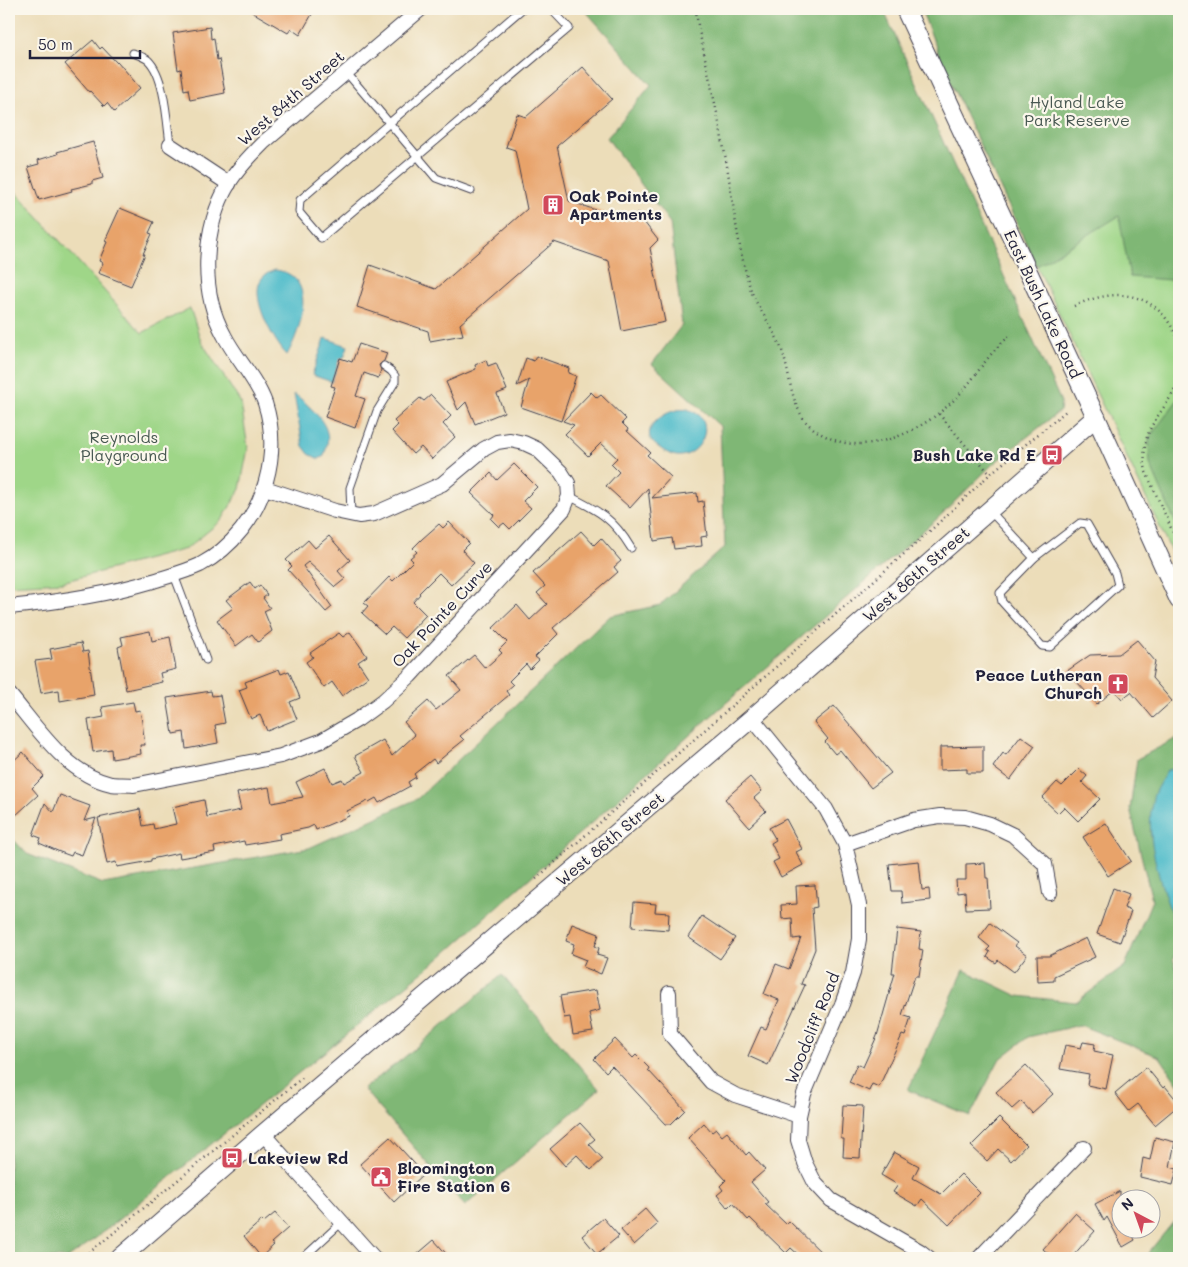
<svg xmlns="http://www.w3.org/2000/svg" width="1188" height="1267" font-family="Mali,sans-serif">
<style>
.green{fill:#9fd688;stroke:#607c62}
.forest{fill:#7fb774;stroke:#506c58}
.water{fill:#50bcca;stroke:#396f82}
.building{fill:#e8a36b}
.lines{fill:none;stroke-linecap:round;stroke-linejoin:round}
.service-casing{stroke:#403e4e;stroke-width:9}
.minor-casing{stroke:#403e4e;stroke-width:16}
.tertiary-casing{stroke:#403e4e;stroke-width:20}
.path{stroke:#403e4e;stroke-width:2.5;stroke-dasharray:1 4;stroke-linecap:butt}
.service{stroke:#fff;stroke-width:7}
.minor{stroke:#fff;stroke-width:14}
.tertiary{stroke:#fff;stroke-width:18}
.labels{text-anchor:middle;stroke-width:4.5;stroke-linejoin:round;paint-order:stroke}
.street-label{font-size:16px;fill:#22223b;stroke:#fbf7ec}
.park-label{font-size:16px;fill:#485852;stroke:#fbf7ec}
.poi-label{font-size:16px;font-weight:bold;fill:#22223b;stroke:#fbf7ec;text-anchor:start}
</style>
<rect width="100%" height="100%" fill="#fbf7ec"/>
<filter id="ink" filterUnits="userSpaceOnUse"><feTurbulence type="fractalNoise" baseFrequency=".02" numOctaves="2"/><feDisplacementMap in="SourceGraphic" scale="10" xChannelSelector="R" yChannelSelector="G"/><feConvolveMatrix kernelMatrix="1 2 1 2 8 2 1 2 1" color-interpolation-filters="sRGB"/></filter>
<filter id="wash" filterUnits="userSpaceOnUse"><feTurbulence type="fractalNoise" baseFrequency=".0096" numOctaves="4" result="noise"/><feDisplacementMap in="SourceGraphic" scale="20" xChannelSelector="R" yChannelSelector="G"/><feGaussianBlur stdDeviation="1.12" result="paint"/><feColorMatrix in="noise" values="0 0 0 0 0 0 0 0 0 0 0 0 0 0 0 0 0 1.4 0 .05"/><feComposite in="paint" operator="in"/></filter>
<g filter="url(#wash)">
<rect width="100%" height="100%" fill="#ecddb9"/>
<!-- green -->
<g class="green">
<polygon points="921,9 1179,9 1179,568 948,77"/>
<polygon points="9,184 142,333 190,308 201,341 241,403 248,448 240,489 222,520 186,549 62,582 9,585"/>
</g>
<!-- forest -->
<g class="forest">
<polygon points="584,9 883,9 1061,402 1060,411 993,464 939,517 718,710 440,958 96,1238 68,1258 9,1258 9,835 27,854 103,884 309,848 417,799 610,616 660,605 725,547 720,426 652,364 682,325 670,223 607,138 651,85"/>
<polygon points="921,9 1179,9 1179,277 1171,280 1130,277 1119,216 1037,266 948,77"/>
<polygon points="1179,398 1179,531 1150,464 1149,438"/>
<polygon points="1179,737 1179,769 1167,770 1150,831 1163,889 1179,934 1179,942 1173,959 1179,976 1179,1085 1160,1057 1080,1025 1028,1037 999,1060 970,1116 908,1090 964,970 1018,996 1076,1002 1125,966 1152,900 1130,809 1137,759"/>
<polygon points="502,975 599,1089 465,1206 363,1089 401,1060"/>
<polygon points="1179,1215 1179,1258 1144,1258"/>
</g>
<!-- water -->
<g class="water">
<path d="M275 270C319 275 301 330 287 355 274 342 248 296 262 278 265 274 270 272 275 270Z"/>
<polygon points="325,338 348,346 344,357 340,359 332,382 312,375"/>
<path d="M294 394C305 401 325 420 327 433 329 440 326 449 324 456L319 459 309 454 303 446Z"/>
<path d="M688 409C691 411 696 413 699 415 713 430 699 454 681 456 672 457 664 451 657 446 637 432 661 413 677 410 680 409 685 410 688 409Z"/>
<path d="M1179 769V934C1164 894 1143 840 1153 798 1155 789 1163 779 1167 770Z"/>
</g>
<g id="blocks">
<!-- building -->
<g class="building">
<polygon points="247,9 315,9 300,35 291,29 288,33"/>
<polygon points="210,27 211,39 214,38 217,60 219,59 225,93 190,100 188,89 184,90 181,69 178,70 173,33"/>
<polygon points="93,40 100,49 102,47 117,63 118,62 140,88 114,112 107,103 104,106 90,91 89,92 65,64"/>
<polygon points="583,67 612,99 557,146 569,201 628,221 637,213 658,240 650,248 665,322 622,331 609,261 554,242 460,324 463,335 430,341 428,331 357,307 370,265 436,289 527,209 515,150 506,147 517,114 526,117"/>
<polygon points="93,142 103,178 92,181 92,184 71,189 72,191 39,200 28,167 39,164 38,160 58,154 57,152"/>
<polygon points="120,208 154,222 149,233 152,234 143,254 145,254 131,286 98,273 103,263 99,261 107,242 105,241"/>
<polygon points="359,344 387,353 384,361 379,365 381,370 378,378 364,373 356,396 365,399 355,428 325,417 335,387 331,386 340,358 352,362"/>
<polygon points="536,356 569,368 568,373 576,376 561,421 521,407 529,380 517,386 526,358 534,361"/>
<polygon points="486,360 488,366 496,363 507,390 497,394 504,412 475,424 466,402 458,410 446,382 476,369 475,365"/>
<polygon points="591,392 597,398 601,395 626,419 622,423 628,429 627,431 650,452 647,455 671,477 652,498 697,493 698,502 703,501 707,536 701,537 702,546 674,549 672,538 654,541 648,488 630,508 606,486 619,472 611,464 617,458 601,443 588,456 565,434 574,425 563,421"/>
<polygon points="431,395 451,416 443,424 455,437 432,459 421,447 413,454 392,431 398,425 394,421 403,413 420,398 424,401"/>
<polygon points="514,464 537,487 523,501 531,508 510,529 504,523 499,527 491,519 494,515 471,493 491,473 497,480"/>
<polygon points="449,522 469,543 462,550 474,563 451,585 439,573 419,593 420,594 413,602 426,615 404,638 392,627 385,634 362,613 368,606 364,603 389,577 393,581 413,561 410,558 417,552 413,548 422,539 439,524 443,528"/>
<polygon points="581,531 594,545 601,538 621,561 614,567 618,572 553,628 558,634 535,657 539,660 530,669 526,664 509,681 513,685 506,691 509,695 460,736 464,740 454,748 436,763 433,759 414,774 416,777 408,782 410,786 379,803 376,798 369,802 368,801 347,811 349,816 316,830 314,825 308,828 279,834 280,839 245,845 244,841 214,847 215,852 180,858 179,853 151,859 151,861 117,867 116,862 107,864 98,818 140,809 143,826 153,824 154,829 176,824 172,807 204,800 207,817 241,810 237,793 269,787 272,803 303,797 296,782 325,768 332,783 342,779 344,783 364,772 355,756 383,740 392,756 415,735 404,722 428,701 436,710 461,690 449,676 474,655 485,668 502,653 499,650 507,642 493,628 517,605 530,620 547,604 537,593 545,586 533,573"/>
<polygon points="329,536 350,560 338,571 345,579 335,587 308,562 303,566 332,607 326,612 288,570 292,566 286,560 308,540 315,548"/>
<polygon points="250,582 255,589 260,585 267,595 263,598 270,608 264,611 272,631 258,642 252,634 236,646 217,620 233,608 226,600"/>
<polygon points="150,631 152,641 170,637 176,669 160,673 162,682 126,690 118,647 123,645 121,637"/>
<polygon points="350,632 367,656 358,662 368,677 342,696 332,682 324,688 306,662 313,657 310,653 320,646 339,633 343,637"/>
<polygon points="1137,640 1155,661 1152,678 1172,701 1153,718 1131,692 1122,699 1114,690 1097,704 1067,671 1090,655 1119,654"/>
<polygon points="81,643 83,652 88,651 94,695 60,701 59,690 41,693 35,661 52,659 50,649"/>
<polygon points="279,669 281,674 289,671 300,698 290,702 297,719 267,731 260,715 251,719 239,690 247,687 245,682"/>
<polygon points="211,691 212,696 220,695 225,723 215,725 218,743 186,749 184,732 173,734 167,698"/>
<polygon points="133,702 135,711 140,710 142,722 145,745 140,745 141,754 112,759 111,749 93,752 88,720 104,717 102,707"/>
<polygon points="834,706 891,773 871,788 840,750 835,754 825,742 828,739 814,722"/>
<polygon points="1021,736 1035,746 1010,780 993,767 1003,753 1006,755"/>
<polygon points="983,746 983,773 967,773 967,769 940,770 940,747"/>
<polygon points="23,752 44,776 32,788 38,795 15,816 9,809 9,765"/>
<polygon points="1079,769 1087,776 1082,782 1100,799 1078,821 1064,807 1058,813 1042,798 1057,782 1062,786"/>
<polygon points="750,777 762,791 754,798 766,811 749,827 725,799"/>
<polygon points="60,795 90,806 84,821 96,818 82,855 73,852 71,856 60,852 39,843 41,838 33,835 45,803 53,812"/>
<polygon points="786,819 802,849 796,852 803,865 781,877 773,862 779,859 771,843 776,840 769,828"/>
<polygon points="1106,823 1131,861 1108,876 1083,837"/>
<polygon points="919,861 922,890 929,889 930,900 902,903 901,891 892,891 889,864"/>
<polygon points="985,863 986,878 988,878 990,908 966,909 965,892 957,893 956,880 966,880 966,864"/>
<polygon points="815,885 817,907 812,908 815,949 801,984 805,985 768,1065 748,1056 761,1027 766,1029 779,1000 764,994 776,964 789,969 801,938 793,939 792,918 782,919 781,905 797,904 796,886"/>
<polygon points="1113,888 1129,894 1124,908 1131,911 1120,942 1097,934"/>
<polygon points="634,902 656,904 655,912 669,913 668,930 632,927"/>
<polygon points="702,916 735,938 720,959 688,937"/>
<polygon points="990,923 1017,943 1015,946 1027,955 1014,972 998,960 996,963 987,957 990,952 987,950 990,947 979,938"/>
<polygon points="572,924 599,934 595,946 599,948 597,955 607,958 601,974 583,967 586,960 571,954 574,944 566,941"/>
<polygon points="897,929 921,932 919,949 923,950 919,976 915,976 902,1015 911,1018 905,1036 902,1035 879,1087 872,1084 869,1091 849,1082 857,1064 863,1067 877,1036 895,973 892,973"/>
<polygon points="1086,938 1095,957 1054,976 1054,981 1038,982 1037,956 1049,956"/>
<polygon points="596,990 600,1010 589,1013 593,1032 573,1035 570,1017 564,1018 560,996"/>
<polygon points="615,1039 633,1058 636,1055 649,1068 648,1070 685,1110 671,1124 666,1124 612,1066 606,1072 594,1059"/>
<polygon points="1083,1042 1095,1044 1094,1051 1113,1055 1106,1089 1087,1085 1089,1074 1060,1069 1065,1045 1081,1048"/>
<polygon points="1026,1065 1053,1094 1032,1113 1021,1101 1012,1109 996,1092"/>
<polygon points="1146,1067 1163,1088 1165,1086 1179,1103 1179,1105 1155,1125 1138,1104 1129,1111 1115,1093"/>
<polygon points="843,1105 863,1106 860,1158 843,1157 844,1139 841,1139"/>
<polygon points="999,1118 1026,1145 1011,1161 998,1149 987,1161 971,1146"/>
<polygon points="580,1123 595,1139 589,1144 603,1159 591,1170 577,1155 565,1166 550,1149"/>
<polygon points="704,1123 712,1132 716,1129 722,1136 727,1132 746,1155 749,1152 765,1170 751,1182 768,1202 765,1204 786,1224 789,1221 827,1258 802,1258 791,1248 786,1253 750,1218 748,1220 733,1203 728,1208 717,1195 723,1190 720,1186 726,1180 688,1138"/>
<polygon points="390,1137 424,1174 394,1202 360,1164"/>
<polygon points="1155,1137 1175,1142 1170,1167 1177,1169 1173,1185 1140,1177 1143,1158 1150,1160"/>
<polygon points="894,1152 919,1166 913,1178 941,1194 961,1174 980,1193 949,1225 922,1199 917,1206 893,1192 898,1185 881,1175"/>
<polygon points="1120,1191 1120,1230 1130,1230 1135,1240 1123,1247 1107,1217 1104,1221 1095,1204"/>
<polygon points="645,1209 658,1224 634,1245 621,1230"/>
<polygon points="275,1213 288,1228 271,1243 274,1245 261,1257 244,1236 262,1220 264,1222"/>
<polygon points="1075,1213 1095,1231 1071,1258 1053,1258 1043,1249"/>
<polygon points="603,1218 619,1236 597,1254 582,1236"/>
<polygon points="434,1240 450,1258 413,1258"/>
</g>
</g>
</g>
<g filter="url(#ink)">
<use href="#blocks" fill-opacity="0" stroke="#403e4e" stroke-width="1"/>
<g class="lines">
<!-- service casing -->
<g class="service-casing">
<g id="service">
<polyline points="522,9 300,200 299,212 321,238 569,28 551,9"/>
<path d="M133 53C138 55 144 57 148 60 165 76 167 122 170 145"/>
<polyline points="346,72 436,178 471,191"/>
<path d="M569 496C599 511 613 518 631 548"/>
<polyline points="990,511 1034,558"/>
<polyline points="351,514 350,488 377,411 395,382 395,376 391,371 384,366"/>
<polygon points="1080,523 1087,524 1115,573 1118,585 1050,647 1042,646 1002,602 1000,593 1034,558"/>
<polyline points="174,575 206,660"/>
<polyline points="303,1258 342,1222"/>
</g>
</g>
<!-- minor casing -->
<g class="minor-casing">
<g id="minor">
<polyline points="170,145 229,184"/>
<path d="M9 607C58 602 106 595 153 581 169 576 185 572 200 565 232 548 257 516 266 481 273 456 273 428 265 403 256 378 236 359 224 335 199 290 203 227 229 183 238 168 251 155 263 143L421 9"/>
<path d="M9 694C37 727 66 774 111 784 118 785 126 784 134 785L281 756 321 741 357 720 383 701 410 676 564 509 569 496 568 483 561 472 537 449 524 443 510 440 497 442 484 449 442 484 374 514 359 516 335 511 265 488"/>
<polyline points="752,718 826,809 845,844 859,905 859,939 853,973 842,1004 804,1094 799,1116 798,1140 805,1163 815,1183 831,1200 920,1251 929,1258"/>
<polyline points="845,844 914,820 940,816 965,817 990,824 1013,835 1045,864 1050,893"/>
<polyline points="669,993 670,1034 711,1082 735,1095 799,1116"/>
<polyline points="263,1134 374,1258"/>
<polyline points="979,1258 1084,1148"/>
</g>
</g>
<!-- tertiary casing -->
<g class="tertiary-casing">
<g id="tertiary">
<polyline points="905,9 1096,417 1179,600"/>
<polyline points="120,1258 263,1134 752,718 1096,417"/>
</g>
</g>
<!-- path -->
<g class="path">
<path d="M696 9C697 24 701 39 704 53 710 82 717 110 722 139 732 187 735 236 749 284 755 306 771 323 780 345 790 369 789 402 807 423 819 435 837 443 854 444 898 445 939 419 966 387 980 370 992 349 1010 336"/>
<path d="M1074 306C1120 285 1160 293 1179 342"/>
<path d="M1179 381C1162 419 1138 426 1146 472L1179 546"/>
<polyline points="939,414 990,474"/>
<polyline points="536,879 930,531 990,474 1066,411"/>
<polyline points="80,1258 94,1249 302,1078"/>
</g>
<!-- service -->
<use href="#service" class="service"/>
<!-- minor -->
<use href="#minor" class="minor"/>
<!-- tertiary -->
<use href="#tertiary" class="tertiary"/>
</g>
</g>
<!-- icons -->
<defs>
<g id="building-square" transform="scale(1.125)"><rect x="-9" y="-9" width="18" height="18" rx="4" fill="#d1495b" stroke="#fbf7ec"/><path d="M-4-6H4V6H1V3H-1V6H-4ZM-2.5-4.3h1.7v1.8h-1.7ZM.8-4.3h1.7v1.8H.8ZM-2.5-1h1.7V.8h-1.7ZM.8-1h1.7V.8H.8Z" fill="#fff"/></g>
<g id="bus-square" transform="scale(1.125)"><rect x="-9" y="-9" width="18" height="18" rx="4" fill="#d1495b" stroke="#fbf7ec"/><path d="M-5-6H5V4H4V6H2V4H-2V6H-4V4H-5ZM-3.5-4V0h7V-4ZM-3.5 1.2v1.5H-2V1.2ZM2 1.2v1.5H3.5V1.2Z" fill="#fff"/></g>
<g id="church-square" transform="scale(1.125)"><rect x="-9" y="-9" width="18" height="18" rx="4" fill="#d1495b" stroke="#fbf7ec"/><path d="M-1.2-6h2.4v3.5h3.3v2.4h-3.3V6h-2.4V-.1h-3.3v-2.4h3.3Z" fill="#fff"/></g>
<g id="civic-square" transform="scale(1.125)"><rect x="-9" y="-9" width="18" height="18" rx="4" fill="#d1495b" stroke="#fbf7ec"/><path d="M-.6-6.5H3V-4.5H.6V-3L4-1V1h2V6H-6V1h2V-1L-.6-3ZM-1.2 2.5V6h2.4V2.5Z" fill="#fff"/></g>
</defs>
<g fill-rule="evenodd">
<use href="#building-square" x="553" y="205"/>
<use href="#bus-square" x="1052" y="455"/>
<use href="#church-square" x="1118" y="684"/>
<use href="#bus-square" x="232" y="1158"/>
<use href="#civic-square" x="381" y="1177"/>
</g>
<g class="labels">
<!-- street labels -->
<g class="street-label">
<text transform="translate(291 98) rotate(-41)" y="6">West 84th Street</text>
<text transform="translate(1043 304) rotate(65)" y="6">East Bush Lake Road</text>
<text transform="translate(916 574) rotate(-41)" y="6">West 86th Street</text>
<text transform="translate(442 614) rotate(-47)" y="6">Oak Pointe Curve</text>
<text transform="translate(610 839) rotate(-40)" y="6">West 86th Street</text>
<text transform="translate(812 1028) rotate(-68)" y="6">Woodcliff Road</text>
</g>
<!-- park labels -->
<g class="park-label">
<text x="1077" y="108">Hyland Lake<tspan x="1077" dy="18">Park Reserve</tspan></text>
<text x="124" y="443">Reynolds<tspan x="124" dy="18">Playground</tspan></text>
</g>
<!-- poi labels -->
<g class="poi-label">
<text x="569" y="202">Oak Pointe<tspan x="569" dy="18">Apartments</tspan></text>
<text x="1036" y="461" text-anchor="end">Bush Lake Rd E</text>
<text x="1102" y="681" text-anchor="end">Peace Lutheran<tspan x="1102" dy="18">Church</tspan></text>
<text x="248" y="1164">Lakeview Rd</text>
<text x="397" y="1174">Bloomington<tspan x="397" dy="18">Fire Station 6</tspan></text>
</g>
</g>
<!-- margin -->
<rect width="1188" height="1267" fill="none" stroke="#fbf7ec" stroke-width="30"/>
<!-- north arrow -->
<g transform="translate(1136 1214) rotate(319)"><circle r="24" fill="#fbf7ec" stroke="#a4a2a5"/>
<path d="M0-4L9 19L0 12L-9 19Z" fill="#d1495b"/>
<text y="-8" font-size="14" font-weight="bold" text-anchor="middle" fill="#22223b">N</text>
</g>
<!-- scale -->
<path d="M30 50v8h110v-8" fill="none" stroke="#22223b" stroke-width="2.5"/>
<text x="38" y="50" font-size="15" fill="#22223b" stroke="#fbf7ec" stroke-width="4" paint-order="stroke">50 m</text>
</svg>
